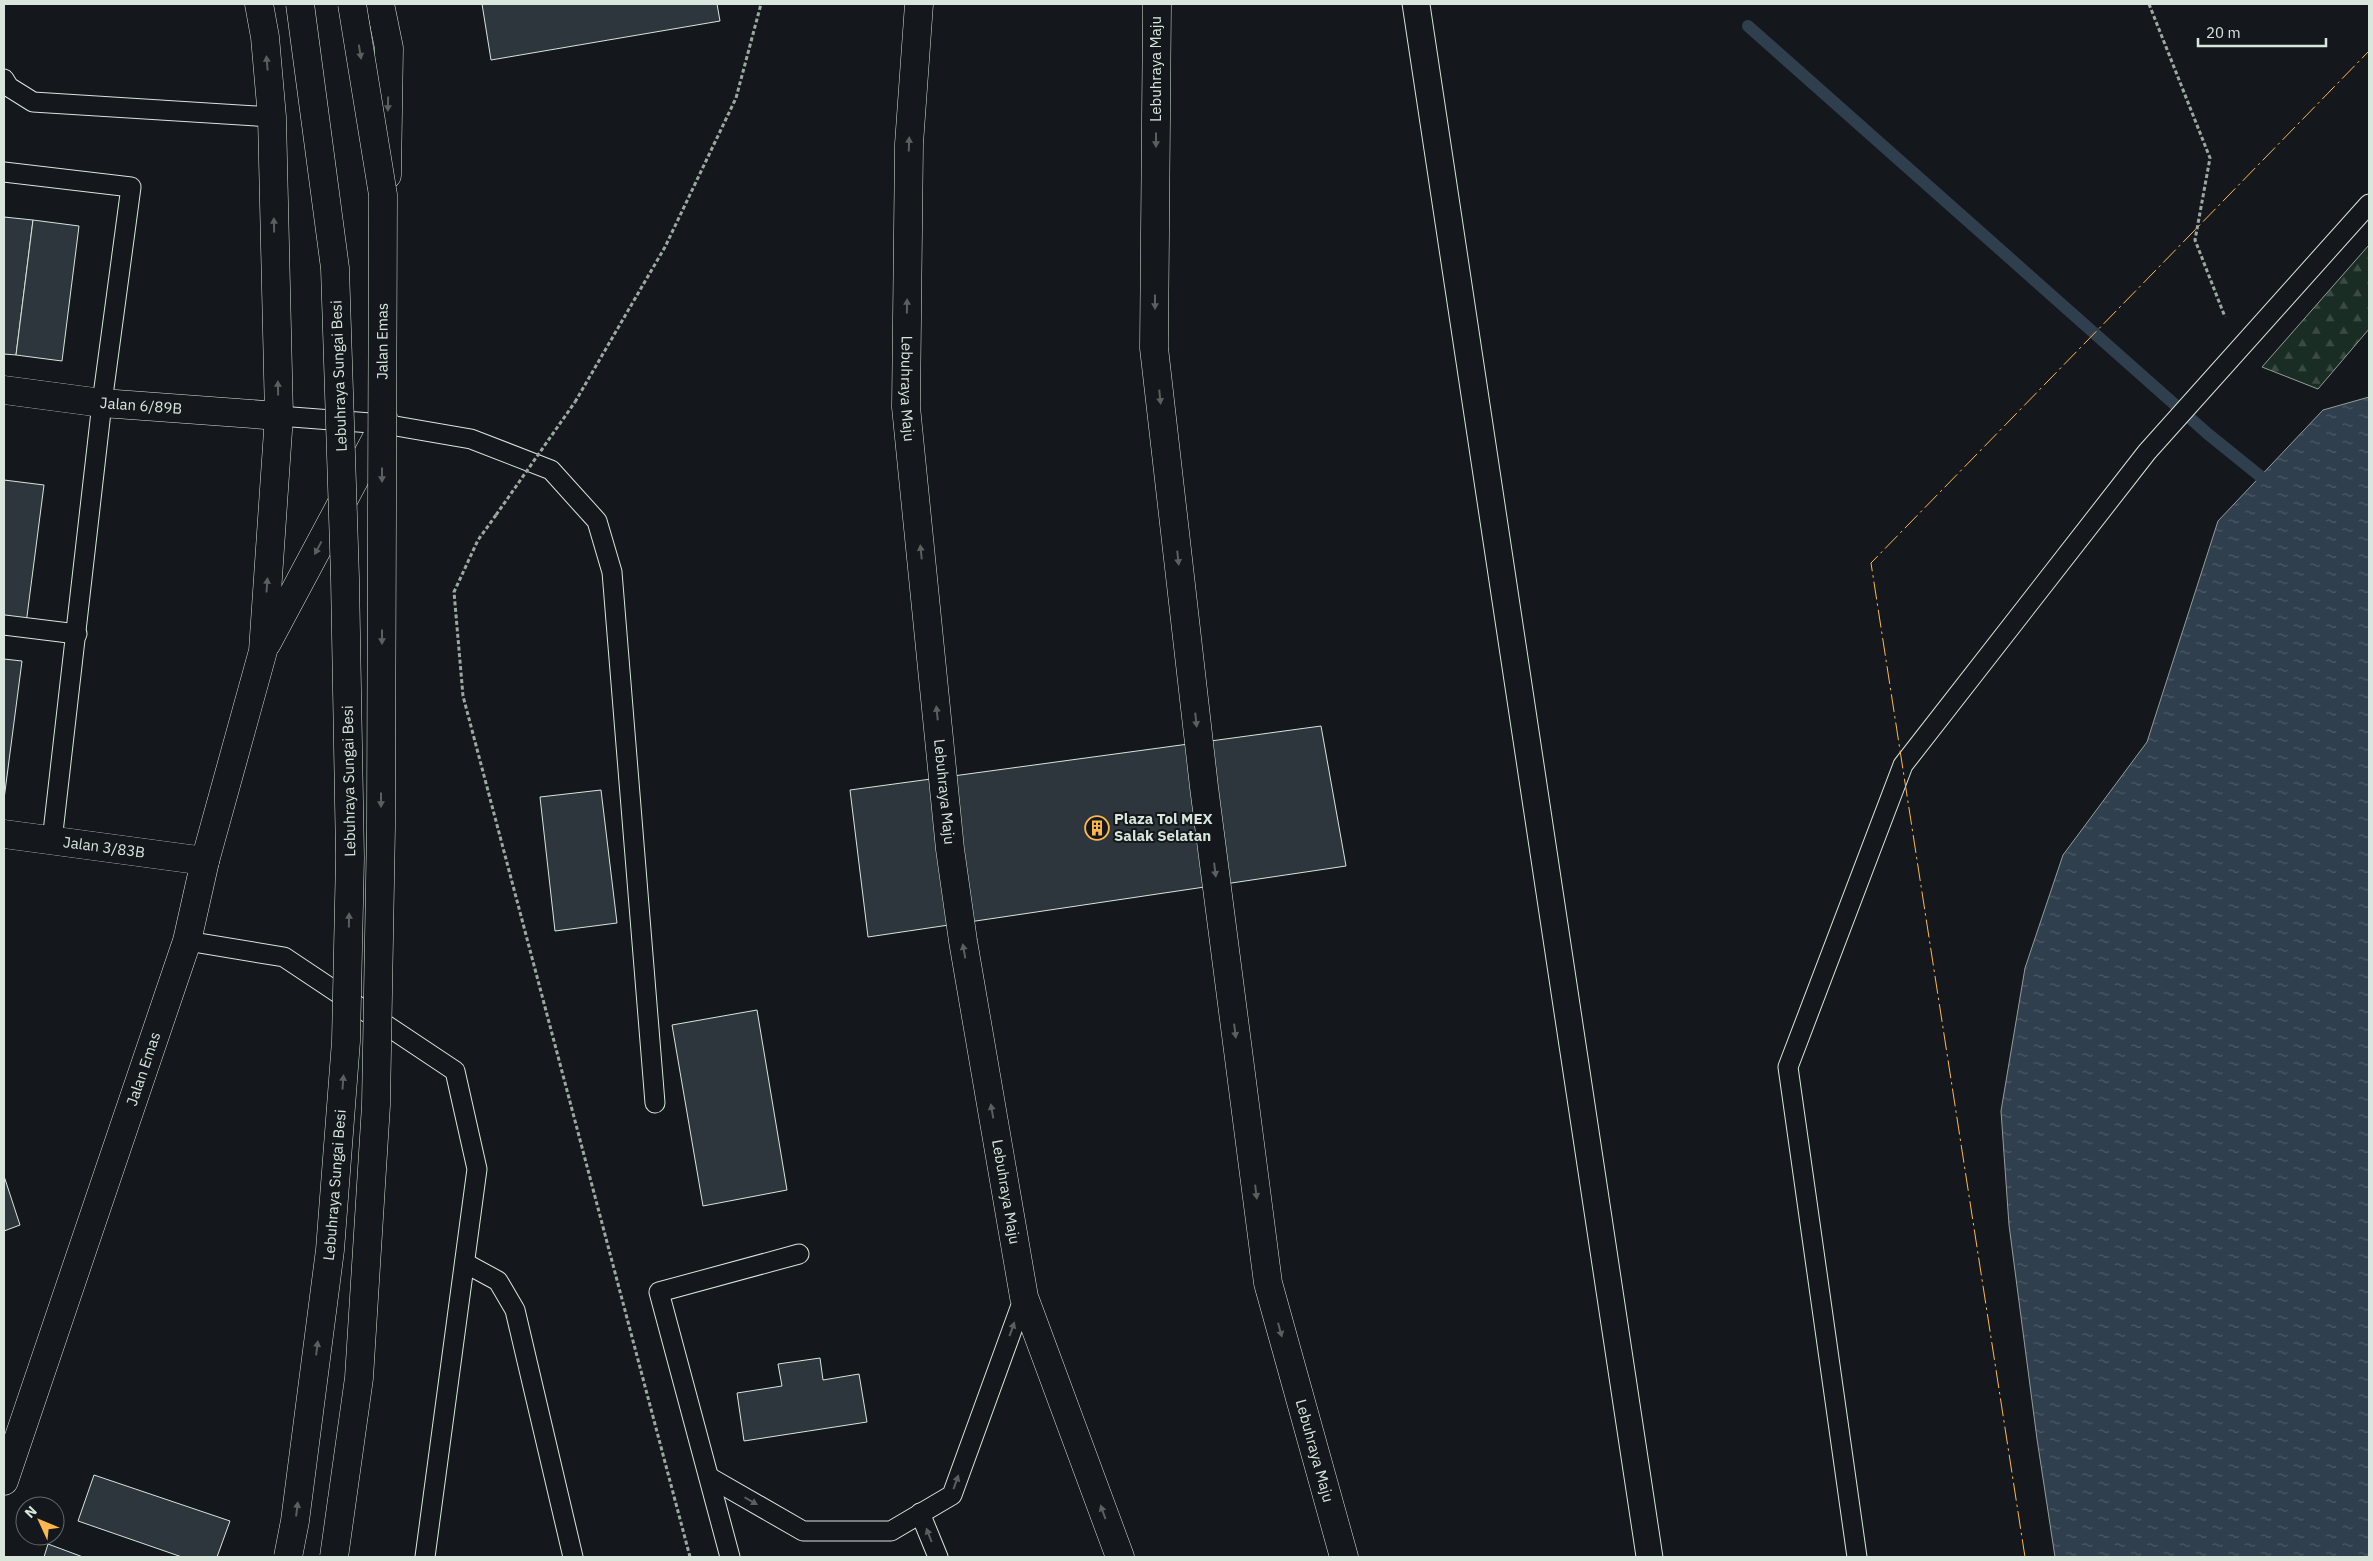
<svg xmlns="http://www.w3.org/2000/svg" width="2373" height="1561" font-family="'IBM Plex Sans',sans-serif">
<style>
.forest{fill:url(#forest-firs);stroke:#939e99}
.water{fill:url(#water-ripples);stroke:#939e99}
.lines{fill:none;stroke-linecap:round;stroke-linejoin:round}
.stream{stroke:#2f3f4d;stroke-width:12}
.building{fill:#2c363c;stroke:#d8e6dc}
.lane-casing{stroke:#d8e6dc;stroke-width:21}
.street-casing{stroke:#d8e6dc;stroke-width:29}
.highway-casing{stroke:#d8e6dc;stroke-width:29}
.path{stroke:#9da8a2;stroke-width:3;stroke-dasharray:4 2.5;stroke-linecap:butt}
.lane{stroke:#14181c;stroke-width:19}
.street{stroke:#14181c;stroke-width:28}
.highway{stroke:#14181c;stroke-width:28}
.tram{stroke:#d8e6dc;stroke-width:1}
.highway-bridge-casing{stroke:#d8e6dc;stroke-width:29;stroke-linecap:butt}
.path-bridge{stroke:#9da8a2;stroke-width:3;stroke-dasharray:4 2.5;stroke-linecap:butt}
.highway-bridge{stroke:#14181c;stroke-width:28}
.power{stroke:#ffb74d;stroke-width:1;stroke-dasharray:18 4 2.5 4;stroke-linecap:butt}
.oneway{fill:#59605f}
.labels{text-anchor:middle;stroke-width:4;stroke-linejoin:round;paint-order:stroke}
.street-label{font-size:15px;fill:#d8e6dc;stroke:#14181c}
.poi-label{font-size:15px;font-weight:bold;fill:#d8e6dc;stroke:#14181c;text-anchor:start}
</style>
<defs>
<pattern id="forest-firs" width="22" height="20" patternUnits="userSpaceOnUse" patternTransform="scale(1.25)"><rect width="22" height="20" fill="#1a2d24"/><path d="M5 1l3.5 6h-7zM16 11l3.5 6h-7z" fill="#3b4b43"/></pattern>
<pattern id="water-ripples" width="26" height="14" patternUnits="userSpaceOnUse" patternTransform="scale(1.25)"><rect width="26" height="14" fill="#2f3f4d"/><path d="M2 4q2-2 4 0t4 0M15 11q2-2 4 0t4 0" fill="none" stroke="#4c5b66"/></pattern>
</defs>
<rect width="100%" height="100%" fill="#14181c"/>
<!-- forest -->
<polygon class="forest" points="2369,245 2369,329 2318,389 2262,367"/>
<!-- water -->
<polygon class="water" points="2369,397 2369,1557 2055,1557 2037,1439 2009,1225 2001,1111 2025,968 2063,855 2147,742 2218,521 2323,410"/>
<g class="lines">
<!-- stream -->
<polyline class="stream" points="1748,26 2208,434 2260,476"/>
</g>
<!-- building -->
<g class="building">
<polygon points="482,4 717,4 720,21 491,60"/>
<polygon points="4,217 33,220 16,355 4,354"/>
<polygon points="33,220 79,226 62,361 16,355"/>
<polygon points="4,480 44,485 26,624 4,622"/>
<polygon points="4,659 22,661 4,799"/>
<polygon points="1321,726 1346,866 868,937 850,790"/>
<polygon points="601,790 617,923 555,931 540,797"/>
<polygon points="757,1010 787,1190 703,1206 672,1025"/>
<polygon points="4,1176 20,1225 4,1231"/>
<polygon points="820,1358 823,1380 859,1374 867,1422 744,1441 737,1393 782,1386 778,1364"/>
<polygon points="94,1475 230,1521 217,1557 182,1557 78,1521"/>
<polygon points="48,1544 83,1557 44,1557"/>
</g>
<g class="lines">
<!-- lane casing -->
<g class="lane-casing">
<g id="lane">
<polyline points="4,79 9,87 33,102 272,117"/>
<polyline points="4,172 131,187 102,403 52,841"/>
<polyline points="279,416 384,424 471,439 551,470 597,521 612,572 655,1103"/>
<polyline points="4,625 77,634"/>
<polyline points="187,941 284,957 455,1071 477,1169 425,1557"/>
<polyline points="465,1263 498,1281 515,1310 573,1557"/>
<polyline points="709,1477 803,1531 891,1531 952,1495 1024,1297"/>
<polyline points="920,1513 938,1557"/>
<polyline points="730,1557 659,1292 799,1254"/>
<polyline points="1857,1557 1788,1067 1903,765 2147,452 2369,204"/>
</g>
</g>
<!-- street casing -->
<g class="street-casing">
<g id="street">
<polyline points="380,4 389,48 387,175"/>
<path id="s1" d="M4 390 102 403 279 416"/>
<polyline points="267,643 384,424 384,420"/>
<path id="s2" d="M4 834 205 861"/>
<path id="s3" d="M4 1481 187 941 205 861 263 651 279 416 272 117 265 37 259 4"/>
</g>
</g>
<!-- highway casing -->
<g class="highway-casing">
<g id="highway">
<path id="s4" d="M919 4 909 144 906 407 950 849 963 941 1024 1297 1120 1557"/>
<path id="s5" d="M1157 4 1154 348 1204 787 1268 1283 1344 1557"/>
</g>
</g>
<!-- path -->
<g class="path">
<polyline points="2149,4 2210,158 2195,240 2225,317"/>
<polyline points="575,402 665,247 736,98 761,4"/>
<polyline points="496,515 478,540 454,592 463,696 690,1557"/>
</g>
<!-- lane -->
<use href="#lane" class="lane"/>
<!-- street -->
<use href="#street" class="street"/>
<!-- highway -->
<use href="#highway" class="highway"/>
<!-- tram -->
<g class="tram">
<polyline points="1402,4 1636,1557"/>
<polyline points="1430,4 1663,1557"/>
</g>
<!-- highway-bridge casing -->
<g class="highway-bridge-casing">
<g id="highway-bridge">
<path id="s6" d="M288 1557 295 1521 330 1250 346 1041 350 857 345 578 335 268 300 4"/>
<path id="s7" d="M334 1557 359 1378 376 1105 381 827 383 195 352 4"/>
</g>
</g>
<!-- path-bridge -->
<polyline class="path-bridge" points="496,515 575,402"/>
<!-- highway-bridge -->
<use href="#highway-bridge" class="highway-bridge"/>
<!-- power -->
<polyline class="power" points="2025,1557 1871,563 2369,51"/>
</g>
<!-- one-way arrows -->
<defs><path id="oneway-solid" d="M-6-.8H1V-3.2L6.5 0L1 3.2V.8H-6Z" transform="scale(1.25)"/></defs>
<g class="oneway">
<use href="#oneway-solid" transform="translate(360 52) rotate(81)"/>
<use href="#oneway-solid" transform="translate(267 63) rotate(-95)"/>
<use href="#oneway-solid" transform="translate(388 104) rotate(91)"/>
<use href="#oneway-solid" transform="translate(1156 140) rotate(90)"/>
<use href="#oneway-solid" transform="translate(909 144) rotate(-88)"/>
<use href="#oneway-solid" transform="translate(274 225) rotate(-91)"/>
<use href="#oneway-solid" transform="translate(1155 302) rotate(90)"/>
<use href="#oneway-solid" transform="translate(907 306) rotate(-89)"/>
<use href="#oneway-solid" transform="translate(278 388) rotate(-91)"/>
<use href="#oneway-solid" transform="translate(1160 397) rotate(84)"/>
<use href="#oneway-solid" transform="translate(382 475) rotate(90)"/>
<use href="#oneway-solid" transform="translate(318 548) rotate(118)"/>
<use href="#oneway-solid" transform="translate(921 552) rotate(-96)"/>
<use href="#oneway-solid" transform="translate(1178 558) rotate(84)"/>
<use href="#oneway-solid" transform="translate(267 585) rotate(-86)"/>
<use href="#oneway-solid" transform="translate(382 637) rotate(90)"/>
<use href="#oneway-solid" transform="translate(937 713) rotate(-96)"/>
<use href="#oneway-solid" transform="translate(1196 720) rotate(84)"/>
<use href="#oneway-solid" transform="translate(381 800) rotate(90)"/>
<use href="#oneway-solid" transform="translate(1215 870) rotate(83)"/>
<use href="#oneway-solid" transform="translate(349 920) rotate(-89)"/>
<use href="#oneway-solid" transform="translate(964 951) rotate(-100)"/>
<use href="#oneway-solid" transform="translate(1235 1031) rotate(83)"/>
<use href="#oneway-solid" transform="translate(343 1082) rotate(-86)"/>
<use href="#oneway-solid" transform="translate(992 1111) rotate(-100)"/>
<use href="#oneway-solid" transform="translate(1256 1192) rotate(83)"/>
<use href="#oneway-solid" transform="translate(1012 1329) rotate(-70)"/>
<use href="#oneway-solid" transform="translate(1280 1330) rotate(75)"/>
<use href="#oneway-solid" transform="translate(317 1348) rotate(-83)"/>
<use href="#oneway-solid" transform="translate(956 1482) rotate(-70)"/>
<use href="#oneway-solid" transform="translate(751 1501) rotate(30)"/>
<use href="#oneway-solid" transform="translate(297 1509) rotate(-83)"/>
<use href="#oneway-solid" transform="translate(1103 1512) rotate(-110)"/>
<use href="#oneway-solid" transform="translate(929 1535) rotate(-111)"/>
</g>
<!-- icons -->
<defs>
<g id="building-ring" transform="scale(1.25)"><circle r="9.5" fill="#14181c" stroke="#ffb74d" stroke-width="1.5"/><path d="M-4-6H4V6H1V3H-1V6H-4ZM-2.5-4.3h1.7v1.8h-1.7ZM.8-4.3h1.7v1.8H.8ZM-2.5-1h1.7V.8h-1.7ZM.8-1h1.7V.8H.8Z" fill="#ffb74d"/></g>
</defs>
<g fill-rule="evenodd">
<use href="#building-ring" x="1097" y="828"/>
</g>
<g class="labels">
<!-- street labels -->
<g class="street-label">
<text transform="translate(1156 69) rotate(-90)" y="5">Lebuhraya Maju</text>
<text dy="5" stroke="none"><textPath href="#s7" startOffset="1218">Jalan Emas</textPath></text>
<text transform="translate(339 376) rotate(-92)" y="5">Lebuhraya Sungai Besi</text>
<text dy="5" stroke="none"><textPath href="#s4" startOffset="385">Lebuhraya Maju</textPath></text>
<text dy="5" stroke="none"><textPath href="#s1" startOffset="138">Jalan 6/89B</textPath></text>
<text transform="translate(349 781) rotate(-91)" y="5">Lebuhraya Sungai Besi</text>
<text dy="5" stroke="none"><textPath href="#s4" startOffset="790">Lebuhraya Maju</textPath></text>
<text dy="5" stroke="none"><textPath href="#s2" startOffset="101">Jalan 3/83B</textPath></text>
<text dy="5" stroke="none"><textPath href="#s3" startOffset="435">Jalan Emas</textPath></text>
<text dy="5" stroke="none"><textPath href="#s6" startOffset="375">Lebuhraya Sungai Besi</textPath></text>
<text dy="5" stroke="none"><textPath href="#s4" startOffset="1195">Lebuhraya Maju</textPath></text>
<text dy="5" stroke="none"><textPath href="#s5" startOffset="1460">Lebuhraya Maju</textPath></text>
</g>
<!-- poi labels -->
<g class="poi-label">
<text x="1114" y="824">Plaza Tol MEX<tspan x="1114" dy="17">Salak Selatan</tspan></text>
</g>
</g>
<!-- border -->
<rect width="2373" height="1561" fill="none" stroke="#d8e6dc" stroke-width="10"/>
<!-- north arrow -->
<g transform="translate(40 1521) rotate(314)"><circle r="24" fill="#14181c" stroke="#626a69"/>
<path d="M0-4L9 19L0 12L-9 19Z" fill="#ffb74d"/>
<text y="-8" font-size="14" font-weight="bold" text-anchor="middle" fill="#d8e6dc">N</text>
</g>
<!-- scale -->
<path d="M2198 38v8h128v-8" fill="none" stroke="#d8e6dc" stroke-width="2.5"/>
<text x="2206" y="38" font-size="15" fill="#d8e6dc" stroke="#14181c" stroke-width="4" paint-order="stroke">20 m</text>
</svg>
